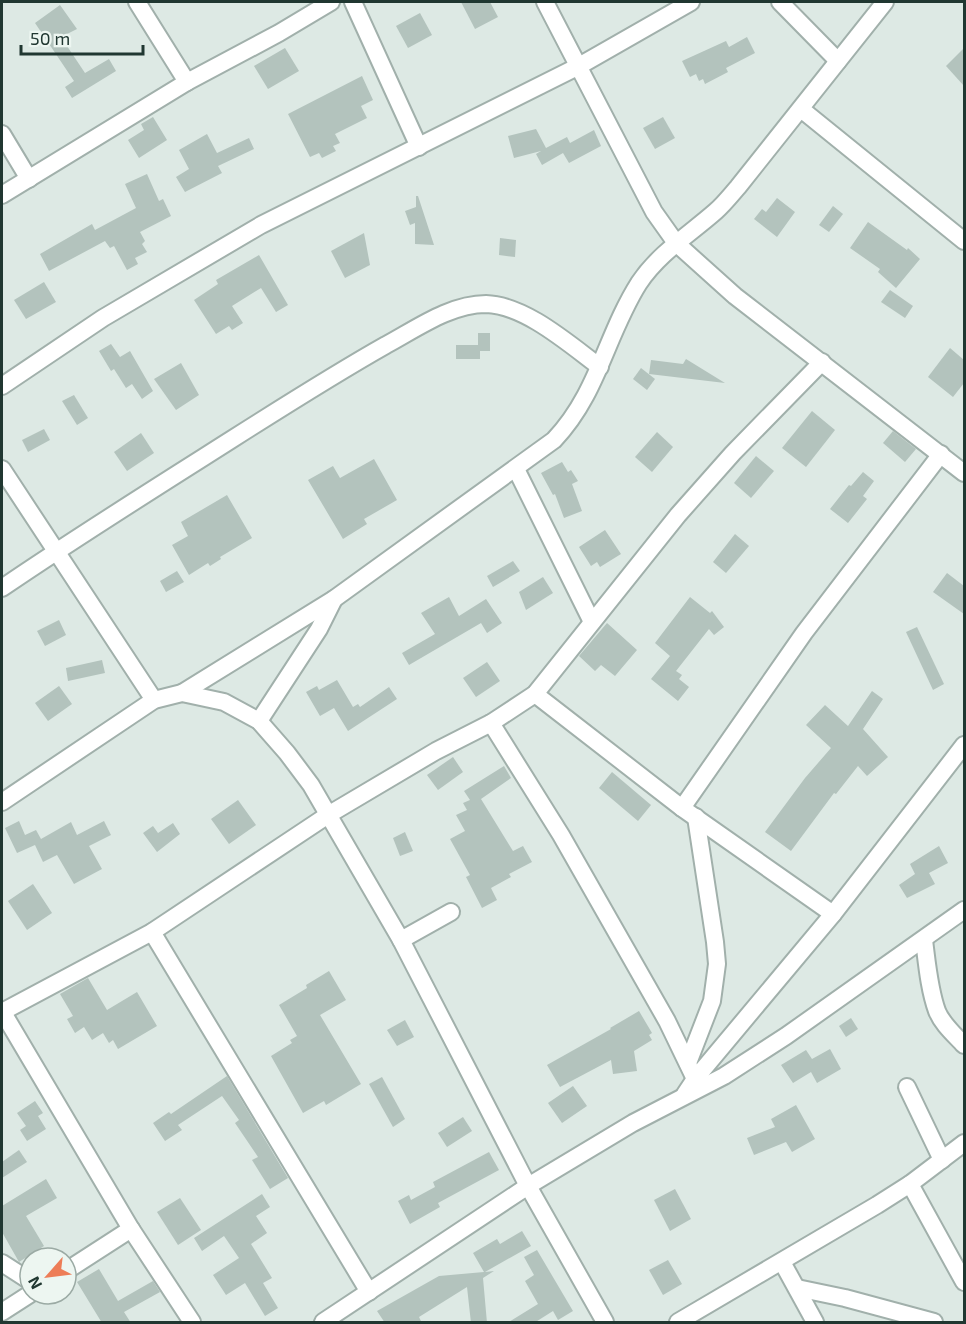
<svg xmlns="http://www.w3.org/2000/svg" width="966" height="1324" font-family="'Exo 2',sans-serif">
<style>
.building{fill:#b3c3bd}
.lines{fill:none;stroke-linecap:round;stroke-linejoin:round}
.street-casing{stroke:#a1b0ab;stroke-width:20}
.street{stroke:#fff;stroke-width:16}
</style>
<rect width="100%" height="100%" fill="#dde9e4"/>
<!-- building -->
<g class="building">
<polygon points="461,2 490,2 498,17 475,29"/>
<polygon points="60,5 77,29 61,37 85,73 109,59 116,71 72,98 65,87 74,81 35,23"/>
<polygon points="420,13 432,35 408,48 396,26"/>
<polygon points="747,37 755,53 726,68 728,72 705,84 703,79 699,81 696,74 690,77 682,61 726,41 729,47"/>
<polygon points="285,48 299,71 268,89 254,66"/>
<polygon points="964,48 964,86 946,66"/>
<polygon points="362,76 373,100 361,106 367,118 335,134 340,143 333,146 336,151 322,158 319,153 310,157 288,114"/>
<polygon points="153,117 167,140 139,158 128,140 144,130 141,124"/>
<polygon points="663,117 675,138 655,149 643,128"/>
<polygon points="536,129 546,148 567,137 570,143 594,130 601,146 569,163 563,153 542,165 536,154 541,151 514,158 508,136"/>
<polygon points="207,134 217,153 249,138 254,149 218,166 222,173 185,192 176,177 189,169 179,150"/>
<polygon points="147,174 159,201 163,199 171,216 140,232 145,241 142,244 147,252 135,258 138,264 127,270 114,246 110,248 105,241 49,271 40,254 92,224 95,230 136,208 125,184"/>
<polygon points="416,196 418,196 434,245 415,244 415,223 410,225 405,211 416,207"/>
<polygon points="777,198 795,212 777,237 754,219 762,209 766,212"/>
<polygon points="833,206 843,214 829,232 819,225"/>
<polygon points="868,222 907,250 908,248 920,259 896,288 878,272 880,269 850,248"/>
<polygon points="364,233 370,265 345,278 331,251"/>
<polygon points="500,238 516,240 515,257 499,255"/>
<polygon points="259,255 288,305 276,312 261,288 232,306 243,323 232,330 229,326 216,334 194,300 218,284 216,280"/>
<polygon points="44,282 56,302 26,319 14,300"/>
<polygon points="890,290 913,306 905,318 881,302"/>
<polygon points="478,333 490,333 490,351 480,351 480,359 456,359 456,345 478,345"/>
<polygon points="111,344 120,357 130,351 153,391 142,399 132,384 126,388 114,369 111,371 99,351"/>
<polygon points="950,348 964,360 964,383 953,397 928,377"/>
<polygon points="686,359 725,383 649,374 651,360 683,364"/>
<polygon points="181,363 199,395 176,410 154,379"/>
<polygon points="641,368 655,379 647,390 633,379"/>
<polygon points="74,395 88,418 77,425 62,401"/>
<polygon points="812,411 835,430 806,467 782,448"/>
<polygon points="44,429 50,440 28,452 22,440"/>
<polygon points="893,431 916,449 905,462 883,443"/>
<polygon points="657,432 673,447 652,472 635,457"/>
<polygon points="141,433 154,453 127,471 114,452"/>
<polygon points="756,456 774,471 751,498 734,483"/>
<polygon points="374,459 397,500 364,519 367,524 343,539 308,480 333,466 340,478"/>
<polygon points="562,462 568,472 571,470 578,481 572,484 582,511 564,518 555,494 553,495 541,473"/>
<polygon points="863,472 874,481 863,496 867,499 848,523 830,509 849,485 851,486"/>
<polygon points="227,495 252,538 220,557 221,559 210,566 208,563 189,575 172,545 188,536 181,522"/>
<polygon points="605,530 621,554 600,567 597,562 591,566 579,547"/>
<polygon points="735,534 749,546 726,573 713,562"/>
<polygon points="513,561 520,571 493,587 487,576"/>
<polygon points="177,571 184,582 166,592 160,581"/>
<polygon points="947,573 964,586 964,614 933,592"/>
<polygon points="543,577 553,593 526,610 519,592"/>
<polygon points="449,597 459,616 486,599 502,623 487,633 481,623 409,665 402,653 435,634 421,613"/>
<polygon points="690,597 710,613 712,611 724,627 714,635 709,629 676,671 682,675 679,679 689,687 678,701 651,679 670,656 655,643"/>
<polygon points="59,620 66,635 45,646 37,631"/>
<polygon points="607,623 637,650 615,676 601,665 595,671 579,656"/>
<polygon points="917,627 944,684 933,690 906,632"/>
<polygon points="102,660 105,673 68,681 66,668"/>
<polygon points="487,662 500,681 476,697 463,678"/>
<polygon points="337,680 353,707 358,704 360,707 389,687 397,699 348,731 334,708 320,716 306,692 317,686 319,690"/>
<polygon points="59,686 72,704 48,721 35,703"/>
<polygon points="872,691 883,699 863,729 888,757 867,776 858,766 836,794 834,793 791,851 765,832 805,778 831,748 806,725 825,705 848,726"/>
<polygon points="453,757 463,772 438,790 427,775"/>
<polygon points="504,766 511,778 481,799 513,851 523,846 532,862 509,874 511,877 491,888 497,900 482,908 466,877 470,875 450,839 465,831 456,815 467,810 463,803 470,800 464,791"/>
<polygon points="612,772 651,805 638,821 599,788"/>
<polygon points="238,800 256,825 229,844 211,819"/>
<polygon points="19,821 25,835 36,830 41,839 71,822 77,835 104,821 111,835 89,846 102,869 74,884 57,855 43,862 35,845 17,853 5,828"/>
<polygon points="173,823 180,834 157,852 143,833 153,826 158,833"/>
<polygon points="405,832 413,851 400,856 393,838"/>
<polygon points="939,846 948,863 929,873 935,884 907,898 899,885 915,874 910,864"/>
<polygon points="33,884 52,913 27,930 8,901"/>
<polygon points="329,971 346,1000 320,1015 361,1084 326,1105 324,1101 303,1113 271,1056 292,1043 290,1040 297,1036 279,1005 307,988 306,985"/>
<polygon points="88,978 107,1010 137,992 157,1026 118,1049 113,1040 109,1043 103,1033 92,1040 84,1027 75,1033 67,1019 73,1016 60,994"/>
<polygon points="639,1011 652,1033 649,1035 652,1040 634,1051 637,1071 613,1074 611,1060 560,1087 547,1065 611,1029 610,1028"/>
<polygon points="851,1018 858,1029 846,1037 839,1026"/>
<polygon points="405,1020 414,1037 397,1046 387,1030"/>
<polygon points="830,1049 841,1069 817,1083 811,1072 793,1083 781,1065 806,1050 812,1059"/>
<polygon points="227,1076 288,1178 270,1189 252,1160 258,1157 235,1123 239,1120 222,1096 178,1125 182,1130 165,1141 153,1123 169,1112 171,1114"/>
<polygon points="382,1077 405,1119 393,1127 369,1084"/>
<polygon points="573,1086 587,1106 562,1123 548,1103"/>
<polygon points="35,1101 43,1113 38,1116 46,1129 27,1141 20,1130 26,1126 17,1113"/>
<polygon points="796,1105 815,1139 792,1152 786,1142 754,1155 747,1138 775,1127 771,1119"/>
<polygon points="463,1117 472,1131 447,1147 438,1133"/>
<polygon points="19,1150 27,1162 2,1178 2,1162"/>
<polygon points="489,1152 499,1170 438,1203 440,1207 410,1224 398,1201 409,1195 411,1200 435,1187 433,1182"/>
<polygon points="46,1179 57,1198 26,1216 44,1246 19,1262 2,1232 2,1206"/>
<polygon points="675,1189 691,1219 670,1231 654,1200"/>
<polygon points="262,1194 270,1207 256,1216 267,1233 251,1244 272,1278 263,1283 278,1308 265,1316 245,1283 226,1295 213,1275 239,1258 224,1236 202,1251 194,1238"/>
<polygon points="180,1198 201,1230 178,1245 157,1212"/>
<polygon points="522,1231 531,1246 485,1272 494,1271 483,1278 487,1323 471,1323 467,1287 419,1317 422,1323 385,1323 377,1311 439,1276 484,1272 473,1253 497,1239 500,1244"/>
<polygon points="537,1250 573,1311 558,1320 553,1311 534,1323 507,1323 538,1304 525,1281 534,1275 524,1257"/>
<polygon points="668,1260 682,1284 663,1295 649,1270"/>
<polygon points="99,1269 118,1301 153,1281 160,1292 124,1312 131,1323 102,1323 77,1282"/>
</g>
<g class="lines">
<!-- street casing -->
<g class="street-casing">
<g id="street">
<polyline points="137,2 187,82"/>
<polyline points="353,2 419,147"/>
<polyline points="545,2 654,212 676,243 735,296 964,473"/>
<polyline points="780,2 838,61"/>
<polyline points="801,109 964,241"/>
<polyline points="2,134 29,179"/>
<polyline points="2,195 187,82 279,33 331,2"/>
<polyline points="2,386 103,318 261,225 579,66 691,2"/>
<polyline points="2,469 154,700"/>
<polyline points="516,469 592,622"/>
<path d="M2 588C68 543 136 500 204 457 264 419 324 380 386 345 416 329 450 304 486 304 525 305 569 344 600 367"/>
<path d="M182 693 334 599 554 440C598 394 606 335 639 283 659 253 690 234 716 211 724 204 731 195 738 187L885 2"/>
<polyline points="535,694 682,808 833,914"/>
<polyline points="259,721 319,629 334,599"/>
<polyline points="491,723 561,835 667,1021 695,1079"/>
<polyline points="2,802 154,700 182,693 224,702 259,721 287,753 311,785 401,940 528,1186 605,1322"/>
<polyline points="682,808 804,633 941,454"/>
<polyline points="152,932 369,1292"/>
<polyline points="401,940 451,912"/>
<path d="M924 940C927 963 929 989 937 1011 942 1024 955 1035 964 1045"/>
<polyline points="2,1011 131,1229 192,1322"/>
<polyline points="2,1012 152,932 328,815 436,751 491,723 535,694 678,515 733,453 822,362"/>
<polyline points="688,1063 712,1001 717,964 715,942 696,817"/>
<polyline points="907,1087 942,1160"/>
<polyline points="685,1094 695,1079 833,914 964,745"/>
<polyline points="910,1184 964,1282"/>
<polyline points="782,1262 815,1322"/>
<polyline points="2,1263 30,1281"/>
<polyline points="66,1271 131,1229"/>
<polyline points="797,1288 845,1298 934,1322"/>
<polyline points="2,1312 30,1294"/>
<polyline points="323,1322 528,1186 633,1123 724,1076 786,1036 964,910"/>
<polyline points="678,1322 877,1205 910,1184 964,1143"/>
</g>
</g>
<!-- street -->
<use href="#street" class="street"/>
</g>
<!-- border -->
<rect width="966" height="1324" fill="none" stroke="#203731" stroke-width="6"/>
<!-- north arrow -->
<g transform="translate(48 1276) rotate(242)"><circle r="28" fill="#edf6f1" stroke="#9baaa4" stroke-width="1.5"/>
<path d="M0-4.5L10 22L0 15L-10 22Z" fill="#ed7d57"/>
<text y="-9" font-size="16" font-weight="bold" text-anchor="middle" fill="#203731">N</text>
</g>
<!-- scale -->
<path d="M21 45v9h122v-9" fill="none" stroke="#203731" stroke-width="3"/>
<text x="30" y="45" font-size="18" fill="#203731" stroke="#edf6f1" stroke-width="4.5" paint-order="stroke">50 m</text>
</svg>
